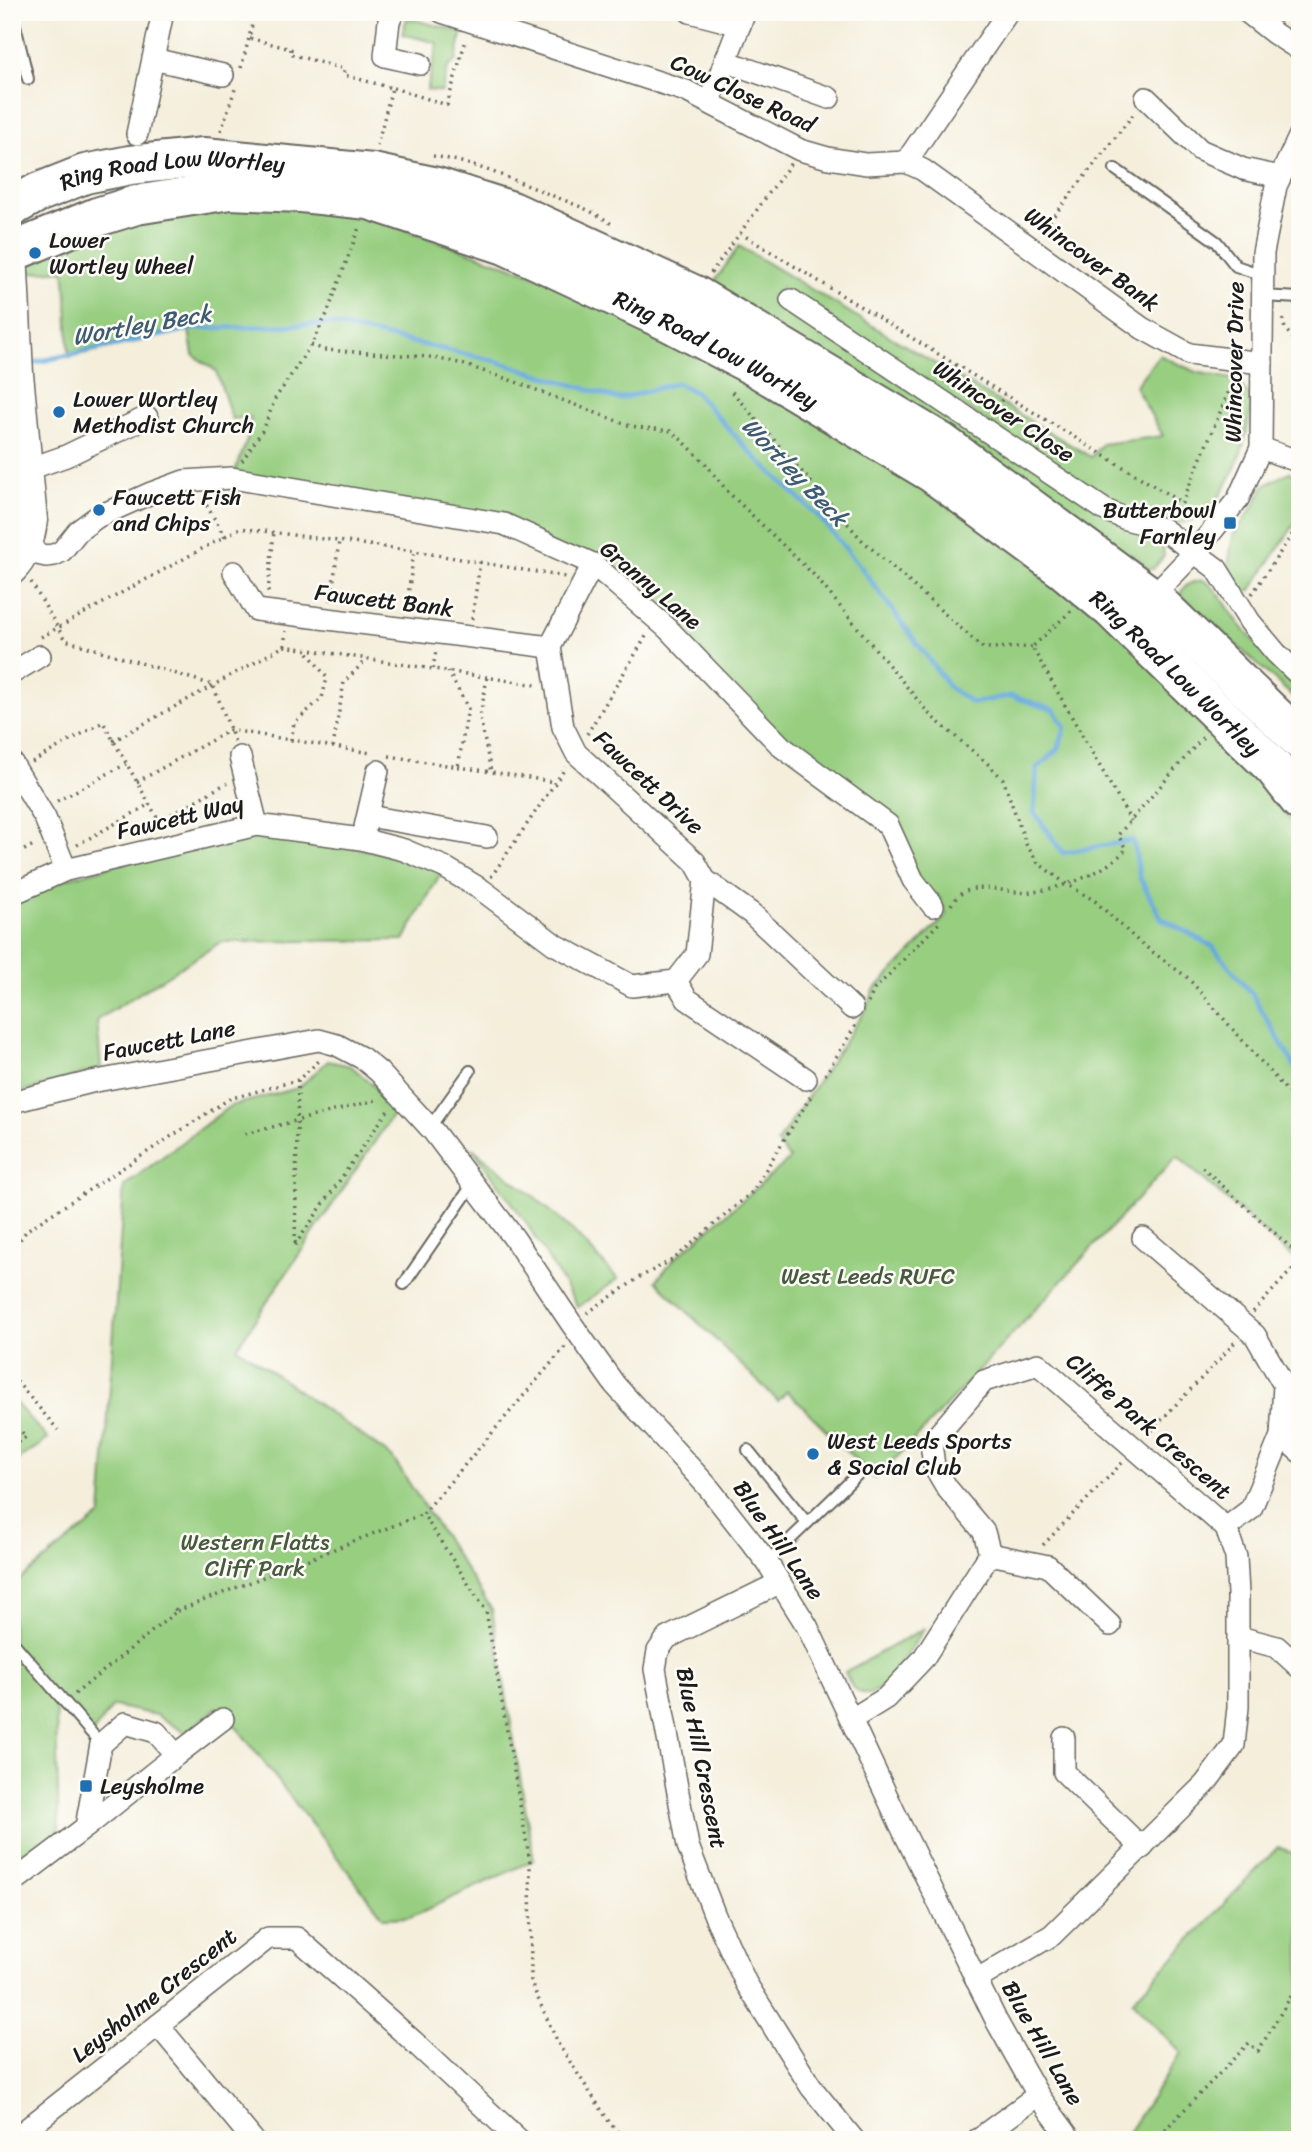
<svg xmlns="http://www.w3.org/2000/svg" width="1312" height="2152" font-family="Sriracha,sans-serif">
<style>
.green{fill:#97ce80;stroke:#5a754e;stroke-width:2}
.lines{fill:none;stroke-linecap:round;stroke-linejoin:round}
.stream{stroke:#65a9db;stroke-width:5}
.lane-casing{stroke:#68665f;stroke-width:14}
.street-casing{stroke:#68665f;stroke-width:24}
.secondary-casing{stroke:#68665f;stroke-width:33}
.highway-casing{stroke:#68665f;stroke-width:42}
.path{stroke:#68665f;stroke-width:3.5;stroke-dasharray:2 5;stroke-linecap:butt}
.lane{stroke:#fff;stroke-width:10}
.street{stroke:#fff;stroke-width:21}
.secondary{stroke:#fff;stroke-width:30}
.highway{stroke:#fff;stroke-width:38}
.poi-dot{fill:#1f6fb2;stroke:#fdfcf7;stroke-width:2.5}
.labels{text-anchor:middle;stroke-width:5;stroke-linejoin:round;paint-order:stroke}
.street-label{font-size:23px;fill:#1c1c1c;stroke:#fdfcf7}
.poi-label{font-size:23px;fill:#1c1c1c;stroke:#fdfcf7;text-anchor:start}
.park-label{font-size:23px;fill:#475a3f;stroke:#fdfcf7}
.water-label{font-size:24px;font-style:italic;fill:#3d5b72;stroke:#fdfcf7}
</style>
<rect width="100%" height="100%" fill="#fdfcf7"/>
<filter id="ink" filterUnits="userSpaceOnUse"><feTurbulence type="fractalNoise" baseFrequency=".0143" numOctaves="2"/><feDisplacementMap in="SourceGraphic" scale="14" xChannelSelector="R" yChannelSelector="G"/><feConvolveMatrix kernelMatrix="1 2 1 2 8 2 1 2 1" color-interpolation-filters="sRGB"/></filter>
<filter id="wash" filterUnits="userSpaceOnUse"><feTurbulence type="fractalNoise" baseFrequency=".00686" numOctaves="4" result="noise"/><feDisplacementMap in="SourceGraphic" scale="28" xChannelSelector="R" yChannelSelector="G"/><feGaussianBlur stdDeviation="1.57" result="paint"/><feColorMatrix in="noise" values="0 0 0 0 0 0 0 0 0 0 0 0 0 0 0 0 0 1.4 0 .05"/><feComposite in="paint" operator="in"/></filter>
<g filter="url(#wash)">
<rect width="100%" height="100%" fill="#f4eedb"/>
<!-- green -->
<g class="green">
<polygon points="407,18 462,32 456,61 448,67 442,92 427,90 438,43 402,34"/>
<polygon points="301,193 669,322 1111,609 1300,831 1300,1264 1177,1156 918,1436 875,1479 787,1391 778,1401 656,1281 674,1259 790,1159 777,1143 865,1011 874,990 947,915 938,896 913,880 888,825 782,747 619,588 504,524 232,478 247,440 251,417 232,419 216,371 193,355 189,330 69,357 67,298 64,270 13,274 97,217"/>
<path d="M739 246 1091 457 1102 444 1163 436 1135 386 1159 355 1196 372 1237 380 1251 398C1249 446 1233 479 1205 518L1169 525 1122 511 782 287 771 299 948 415 1166 540 1162 544 1164 556 1153 569 1146 568 1133 555 1124 564 708 291Z"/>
<polygon points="1289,472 1300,476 1300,516 1250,591 1243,591 1228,567 1233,536 1255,504 1264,486"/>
<path d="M1203 580C1219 589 1227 608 1238 622 1257 646 1278 667 1300 688V703L1180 594C1186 583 1192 582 1203 580Z"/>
<polygon points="257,825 444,867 404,940 221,942 97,1020 101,1068 12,1095 12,894"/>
<polygon points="328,1061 351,1066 398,1107 237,1347 392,1457 492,1610 534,1860 410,1917 384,1918 238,1729 216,1708 186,1733 156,1715 113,1706 90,1736 56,1706 59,1838 12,1872 12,1586 101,1515 124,1186 230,1106 298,1088"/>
<polygon points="472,1148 537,1199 574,1232 618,1279 578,1307 525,1221"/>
<polygon points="12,1399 48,1439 12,1464"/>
<path d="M925 1628 888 1682 870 1694C854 1694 851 1686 845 1672Z"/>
<polygon points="1278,1847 1300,1856 1300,2140 1123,2140 1181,2053 1132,2001"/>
</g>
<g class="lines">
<!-- stream -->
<polyline class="stream" points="27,364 189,329 330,324 492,360 619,399 676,383 695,392 751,453 820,518 860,566 950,688 972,703 1011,696 1055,710 1065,728 1058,750 1037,768 1034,812 1063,853 1133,840 1140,878 1161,918 1212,946 1252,994 1300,1075"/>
</g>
</g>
<g filter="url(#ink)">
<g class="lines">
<!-- lane casing -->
<g class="lane-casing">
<g id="lane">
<polyline points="12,13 28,79"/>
<polyline points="1115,169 1217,242 1236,266 1262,275"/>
<polyline points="1261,296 1300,298"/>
<polyline points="430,1127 470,1071"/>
<polyline points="404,1284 473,1184"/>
<polyline points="748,1450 807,1523"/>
<polyline points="767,1562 858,1474"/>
<polyline points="12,1641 101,1744"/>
</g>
</g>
<!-- street casing -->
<g class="street-casing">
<g id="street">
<polyline points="394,12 389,21 385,56 420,64"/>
<polyline points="442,12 686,91 800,150 828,158 866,164 906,162 923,170 1142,328 1189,354 1262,363"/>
<polyline points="690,12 740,25"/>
<polyline points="1247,12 1275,34 1300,50"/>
<polyline points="153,59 223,75"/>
<polyline points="725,61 829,98"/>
<polyline points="1146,98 1200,150 1243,169 1280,177"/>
<polyline points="709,102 745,12"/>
<polyline points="137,134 163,12"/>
<polyline points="906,162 1008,12"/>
<polyline points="791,300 1105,510 1126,519 1163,529 1217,569 1250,622 1276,653 1300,676"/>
<polyline points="1261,448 1300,462"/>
<polyline points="29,469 66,456 147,417"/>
<polyline points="24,551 46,556 54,555 62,551 78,531 97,517 151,493 184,481 232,478 504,524 593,564 667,628 782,747 888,825 913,880 933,906"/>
<polyline points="593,564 550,647 563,727 576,753 695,862 705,880 752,914 852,1008"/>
<polyline points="234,572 256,610 550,647"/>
<polyline points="1145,604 1195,552 1238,499 1261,448 1263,253 1276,186 1300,135"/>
<polyline points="12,673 40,656"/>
<polyline points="240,757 257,825"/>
<polyline points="12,763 45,818 66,870"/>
<polyline points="368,816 487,837"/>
<polyline points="365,827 378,771"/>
<polyline points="12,894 66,870 257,825 361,839 404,850 444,867 482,890 554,944 632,986 676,981 697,954 705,880"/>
<polyline points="676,981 687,999 806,1079"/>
<polyline points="12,1102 91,1082 319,1040 337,1045 362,1058 379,1072 433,1131 514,1238 571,1323 615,1385 708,1487 767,1562 807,1626 900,1824 997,2022 1038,2095 1071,2140"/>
<polyline points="1143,1238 1255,1335 1284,1385 1281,1436 1251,1509 1226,1528"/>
<polyline points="1281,1436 1300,1452"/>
<polyline points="990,1554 1048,1566 1110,1625"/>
<polyline points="779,1583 667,1638 658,1651 655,1669 688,1846 715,1916 746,1983 811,2087 854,2140"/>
<polyline points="1239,1637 1277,1647 1300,1668"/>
<polyline points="852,1719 886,1698 923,1659 990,1554 984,1532 947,1488 934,1466 931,1443 984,1381 1038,1364 1226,1528 1236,1557 1238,1594 1238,1707 1234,1745 1205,1784 1052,1935 976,1980"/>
<polyline points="1064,1738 1064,1772 1142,1848"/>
<polyline points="176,1755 223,1719"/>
<polyline points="12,1883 86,1827 176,1755 156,1732 125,1723 101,1744 86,1827"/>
<polyline points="158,2025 253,2140"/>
<polyline points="13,2140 268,1938 297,1938 413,2041 519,2140"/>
<polyline points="977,2140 1038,2095"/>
</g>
</g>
<!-- secondary casing -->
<g class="secondary-casing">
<path id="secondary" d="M12 251 18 374 32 520C30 538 25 556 12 569"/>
</g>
<!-- highway casing -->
<g class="highway-casing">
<g id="highway">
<path id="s1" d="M12 207 37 193 85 174 130 165 204 157 373 173 437 187 512 211 695 295 941 442 1153 598 1300 740"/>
<path id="s2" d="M12 252 97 217 136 205 230 190 301 193 369 200 505 245 669 322 757 368 932 473 1064 570 1111 609 1275 769 1300 801"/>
</g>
</g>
<!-- path -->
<g class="path">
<polyline points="255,12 249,38 291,49 290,54 344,69 344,75 392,88 377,146"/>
<polyline points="241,68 249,38"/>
<polyline points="393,88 447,105 466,39"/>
<polyline points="221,131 235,89"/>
<path d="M433 156C472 162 509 178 546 193 570 203 594 210 614 226"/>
<polyline points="1041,232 1136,111"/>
<polyline points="740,233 1182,503"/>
<polyline points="711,273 791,163"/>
<polyline points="1283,319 1285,329 1300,346"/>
<polyline points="311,345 325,350 429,357 459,363 513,381 630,426 670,431 683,441 705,463 728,492 814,575 931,716 987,763 1003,779 1026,844 1038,863 1065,883 1095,901 1139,942 1188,978 1300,1106"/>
<polyline points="732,392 862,540 983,648 1032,647"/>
<polyline points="993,413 1005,395"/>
<polyline points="242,461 264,428 275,399 311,345 327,314 360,225"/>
<polyline points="203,499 225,537"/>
<polyline points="1173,515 1182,503 1234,379"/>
<polyline points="31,582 65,640 213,685 235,742"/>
<polyline points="268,592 274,532"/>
<polyline points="1252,594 1300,523"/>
<polyline points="331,601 339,541"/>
<polyline points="406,611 414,551"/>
<polyline points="1071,611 1032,647 1131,821"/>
<polyline points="472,619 480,562"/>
<polyline points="41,637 240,528 414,551 565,577"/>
<polyline points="284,646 286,631"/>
<polyline points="433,669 436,650"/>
<polyline points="448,671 468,708 458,767"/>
<polyline points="487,678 480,717 491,772"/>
<polyline points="587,734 648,633"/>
<polyline points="291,740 294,723 322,698 327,678 306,650"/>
<polyline points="113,741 284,646 537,685"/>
<polyline points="333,747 344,682 367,659"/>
<polyline points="389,756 555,782"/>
<polyline points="32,762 103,722 163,828"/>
<polyline points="137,782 230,730 371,753"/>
<polyline points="57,801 126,764"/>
<polyline points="159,821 227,783"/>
<polyline points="77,845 150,804"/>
<polyline points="12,857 35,844"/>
<polyline points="491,877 566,767"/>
<path d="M951 905C969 874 1006 896 1032 892 1063 888 1106 873 1126 849L1118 835 1203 737"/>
<polyline points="868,1003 874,990 939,923"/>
<polyline points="825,1075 856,1025"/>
<polyline points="245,1134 380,1099"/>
<polyline points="1202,1167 1300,1256"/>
<polyline points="295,1243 298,1080"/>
<polyline points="295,1245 389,1109"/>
<polyline points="12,1251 27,1230 229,1099 298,1080 320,1060"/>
<polyline points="1253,1312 1300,1261"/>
<polyline points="587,1313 640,1277 674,1259 752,1192 811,1096"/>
<polyline points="565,1347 423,1514 486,1611 530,1862 531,1983 559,2045 610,2123 625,2140"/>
<polyline points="12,1376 58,1430"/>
<polyline points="12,1422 19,1429 12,1434"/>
<path d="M1147 1436C1175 1404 1206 1375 1235 1342"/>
<polyline points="12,1446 26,1437 19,1429"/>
<polyline points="1043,1545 1123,1462"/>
<polyline points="177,1611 423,1514"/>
<polyline points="75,1694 177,1611 173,1607"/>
<polyline points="1290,1998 1300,1986"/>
<polyline points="1155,2140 1249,2043 1258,2051 1290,1998 1300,2006"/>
</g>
<!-- lane -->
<use href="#lane" class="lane"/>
<!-- street -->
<use href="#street" class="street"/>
<!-- secondary -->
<use href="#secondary" class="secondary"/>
<!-- highway -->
<use href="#highway" class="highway"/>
</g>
</g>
<!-- markers -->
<g class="poi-dot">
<circle cx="35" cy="253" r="7"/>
<circle cx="59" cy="412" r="7"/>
<circle cx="99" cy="510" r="7"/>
<rect x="1223" y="516" width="14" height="14" rx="3.5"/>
<circle cx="813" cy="1454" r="7"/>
<rect x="79" y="1779" width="14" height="14" rx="3.5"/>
</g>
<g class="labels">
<!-- street labels -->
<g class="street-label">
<text transform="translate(743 93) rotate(25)" y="8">Cow Close Road</text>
<text dy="8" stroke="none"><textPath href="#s1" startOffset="168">Ring Road Low Wortley</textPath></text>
<text transform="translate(1092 259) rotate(36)" y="8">Whincover Bank</text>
<text dy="8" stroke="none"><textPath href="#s2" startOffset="746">Ring Road Low Wortley</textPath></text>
<text transform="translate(1234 362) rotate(-89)" y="8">Whincover Drive</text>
<text transform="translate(1004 411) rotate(34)" y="8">Whincover Close</text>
<text transform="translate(651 585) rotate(40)" y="8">Granny Lane</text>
<text transform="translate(384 600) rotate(7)" y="8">Fawcett Bank</text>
<text dy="8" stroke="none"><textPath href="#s2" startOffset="1311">Ring Road Low Wortley</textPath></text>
<text transform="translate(649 782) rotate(43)" y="8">Fawcett Drive</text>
<text transform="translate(180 817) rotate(-13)" y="8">Fawcett Way</text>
<text transform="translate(169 1040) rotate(-11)" y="8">Fawcett Lane</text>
<text transform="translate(1149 1426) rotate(41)" y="8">Cliffe Park Crescent</text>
<text transform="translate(779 1540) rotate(55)" y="8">Blue Hill Lane</text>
<text transform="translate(702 1758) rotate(79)" y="8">Blue Hill Crescent</text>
<text transform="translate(154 1995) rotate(-38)" y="8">Leysholme Crescent</text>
<text transform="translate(1043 2043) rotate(60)" y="8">Blue Hill Lane</text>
</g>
<!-- poi labels -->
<g class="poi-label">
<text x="49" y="248">Lower<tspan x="49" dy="26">Wortley Wheel</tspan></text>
<text x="73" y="407">Lower Wortley<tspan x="73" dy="26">Methodist Church</tspan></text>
<text x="113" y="505">Fawcett Fish<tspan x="113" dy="26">and Chips</tspan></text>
<text x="1216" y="518" text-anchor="end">Butterbowl<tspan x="1216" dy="26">Farnley</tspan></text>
<text x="827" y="1449">West Leeds Sports<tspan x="827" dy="26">&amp; Social Club</tspan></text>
<text x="100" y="1794">Leysholme</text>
</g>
<!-- park labels -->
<g class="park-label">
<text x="868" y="1284">West Leeds RUFC</text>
<text x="255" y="1550">Western Flatts<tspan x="255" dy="26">Cliff Park</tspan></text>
</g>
<!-- water labels -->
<g class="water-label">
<text transform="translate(142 325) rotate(-10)" y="8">Wortley Beck</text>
<text transform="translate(795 472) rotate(46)" y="8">Wortley Beck</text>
</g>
</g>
<!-- margin -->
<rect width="1312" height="2152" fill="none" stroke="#fdfcf7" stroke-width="42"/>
</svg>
